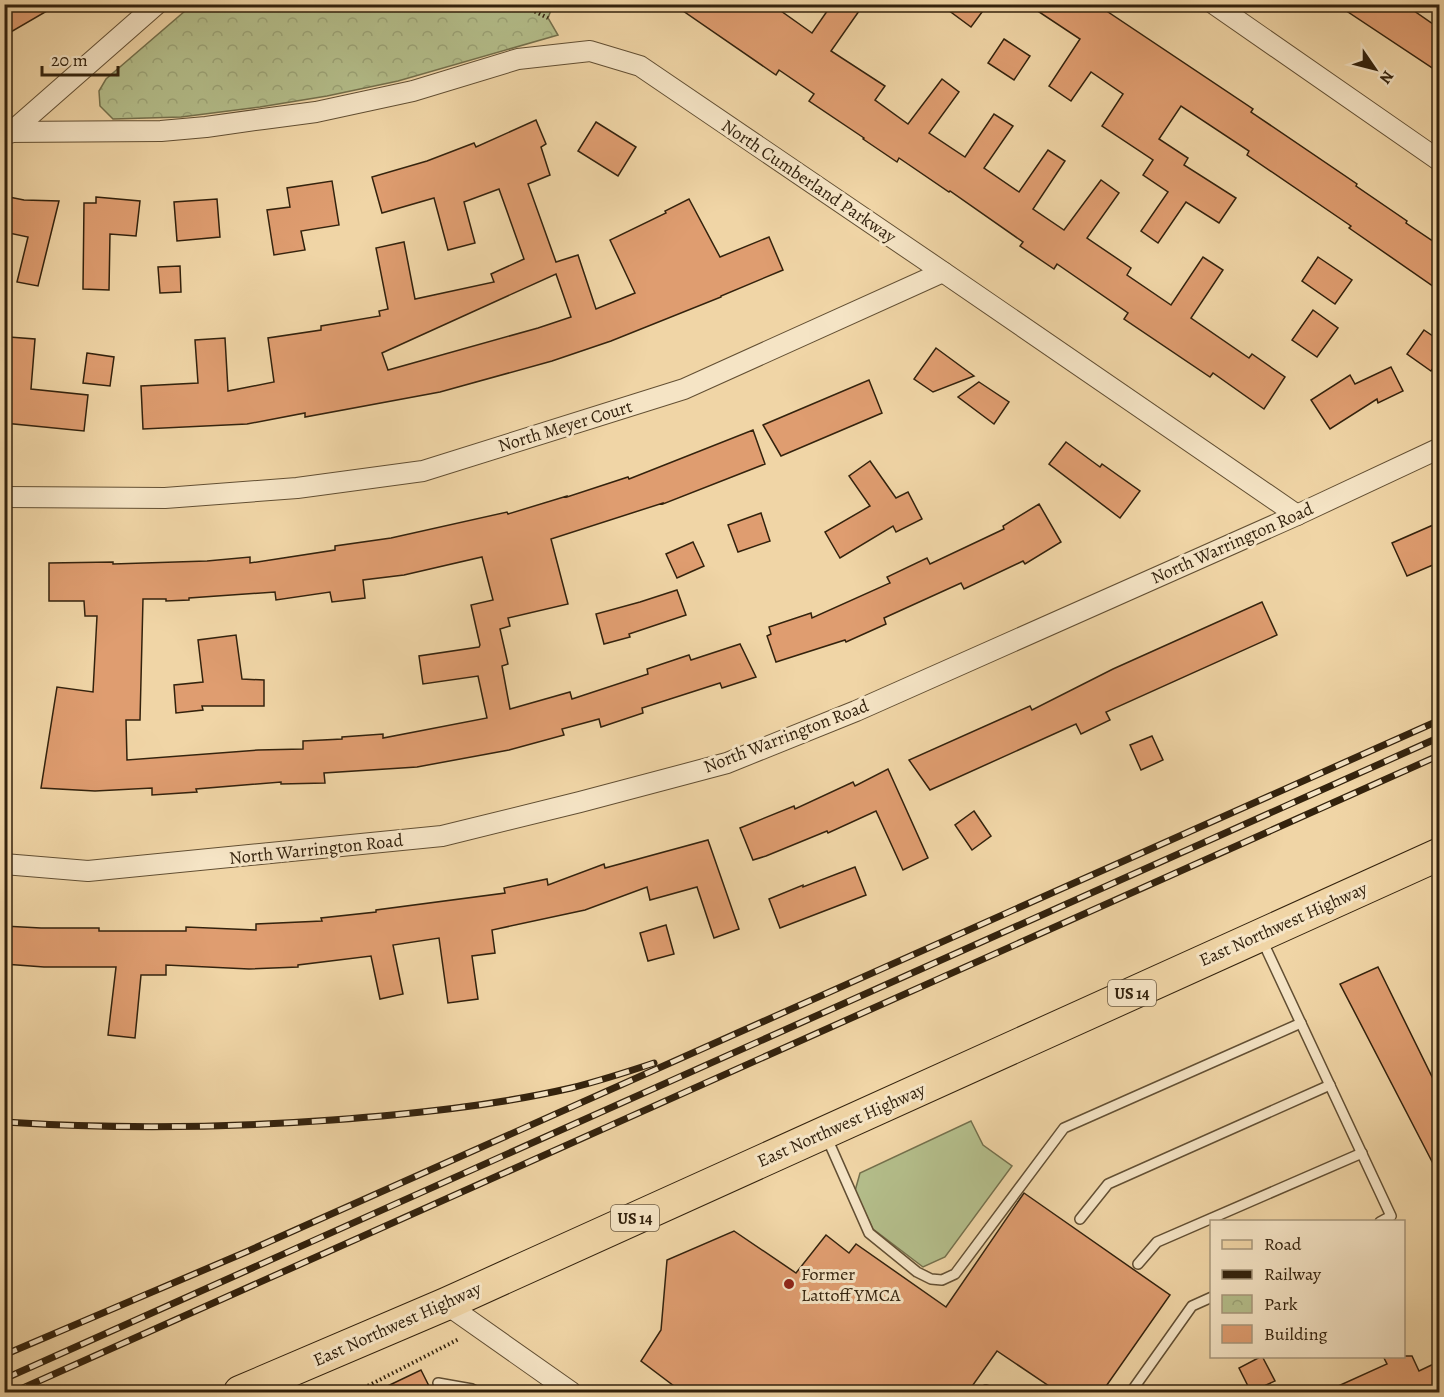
<svg xmlns="http://www.w3.org/2000/svg" width="1444" height="1397" font-family="Alegreya,serif">
<style>
.green{fill:#b4be8b;stroke:#74704c;stroke-width:1.5}
.park{fill:url(#park-crowns);stroke:#74704c;stroke-width:1.5}
.building{fill:#df9d70;stroke:#33220d;stroke-width:1.5;fill-rule:evenodd}
.lines{fill:none;stroke-linecap:round;stroke-linejoin:round}
.lane-casing{stroke:#624f33;stroke-width:12}
.street-casing{stroke:#624f33;stroke-width:22}
.primary-casing{stroke:#33220d;stroke-width:34}
.path{stroke:#33220d;stroke-width:4;stroke-dasharray:1.5 3;stroke-linecap:butt}
.lane{stroke:#f5e4c5;stroke-width:9}
.street{stroke:#f5e4c5;stroke-width:20}
.primary{stroke:#f0d5a6;stroke-width:32}
.rail-casing{stroke:#33220d;stroke-width:7}
.rail{stroke:#f5e4c5;stroke-width:4.5;stroke-dasharray:14;stroke-linecap:butt}
.poi-dot{fill:#8f2418;stroke:#f5e4c5;stroke-width:2}
.labels{text-anchor:middle;stroke-width:6;stroke-linejoin:round;paint-order:stroke}
.shield{fill:#f5e4c5;stroke:#6d5c44;stroke-width:1.5}
.shield-label{font-size:16px;font-weight:bold;fill:#33220d}
.street-label{font-size:18px;fill:#33220d;stroke:#f5e4c5}
.poi-label{font-size:18px;fill:#33220d;stroke:#f5e4c5;text-anchor:start}
</style>
<defs>
<pattern id="park-crowns" width="20" height="18" patternUnits="userSpaceOnUse" patternTransform="scale(1.5)"><rect width="20" height="18" fill="#b4be8b"/><path d="M2 6a3 3 0 1 1 6 0M12 15a3 3 0 1 1 6 0" fill="none" stroke="#9ba377"/></pattern>
</defs>
<rect width="100%" height="100%" fill="#f0d5a6"/>
<filter id="stains"><feTurbulence type="fractalNoise" baseFrequency=".00333" numOctaves="4"/><feColorMatrix values="0 0 0 0 .2 0 0 0 0 .09 0 0 0 0 .02 0 0 0 .5 -.17"/></filter>
<radialGradient id="worn" r=".72"><stop offset=".6" stop-color="#630" stop-opacity="0"/><stop offset="1" stop-color="#630" stop-opacity=".3"/></radialGradient>
<!-- green -->
<polygon class="green" points="971,1121 983,1145 1012,1166 945,1257 923,1267 873,1229 855,1191 860,1173"/>
<!-- park -->
<polygon class="park" points="192,5 553,5 548,18 558,35 398,81 327,96 260,107 181,117 113,119 100,106 99,91 106,79"/>
<!-- building -->
<g class="building">
<polygon points="4,4 59,4 4,36"/>
<polygon points="673,4 771,4 812,33 832,4 864,4 831,51 885,86 875,100 908,124 942,79 959,92 929,133 965,157 994,114 1013,126 984,168 1019,192 1048,150 1065,161 1033,209 1064,230 1101,180 1119,193 1087,238 1131,268 1127,275 1171,305 1203,257 1223,270 1191,318 1249,358 1252,354 1285,377 1264,409 1213,373 1210,377 1124,319 1128,313 1057,264 1054,269 1020,246 1023,242 950,191 949,192 899,158 897,162 863,139 864,138 809,101 814,94 779,70 776,75"/>
<polygon points="940,4 988,4 971,27"/>
<polygon points="1027,4 1096,4 1253,109 1251,112 1357,184 1356,186 1407,221 1406,223 1440,246 1440,291 1349,228 1351,226 1247,155 1249,151 1181,106 1159,139 1188,158 1184,165 1236,198 1219,223 1186,202 1158,243 1141,231 1168,192 1143,175 1153,160 1102,126 1123,94 1091,72 1071,101 1049,86 1080,39"/>
<polygon points="1336,4 1404,4 1440,29 1440,73"/>
<polygon points="1004,39 1030,56 1014,80 988,63"/>
<path d="M536 120 546 144 541 147 550 175 528 184 556 262 578 255 596 309 635 293 610 240 666 213 665 211 689 199 720 257 769 237 783 270 721 296V297L611 341 552 361 440 392 305 417V413L247 424 143 429 141 386 198 383 195 340 225 338 228 391 274 382 268 338 321 330V326L380 316 379 311 388 309 376 248 404 242 415 299 494 282 491 274 524 259 499 189 464 202 475 243 448 250 434 198 382 213 372 177 427 161 474 143 476 147ZM556 274 571 317 538 328 388 370 382 353Z"/>
<polygon points="596,122 636,147 618,176 578,151"/>
<polygon points="332,181 339,225 301,231 305,250 274,255 267,210 290,207 287,188"/>
<polygon points="4,196 24,200 59,201 38,286 17,282 28,237 4,232"/>
<polygon points="96,197 140,201 136,236 110,234 109,290 83,289 84,203 96,203"/>
<polygon points="217,199 220,237 177,241 174,202"/>
<polygon points="1318,257 1352,280 1335,304 1302,281"/>
<polygon points="180,266 181,292 160,293 158,267"/>
<polygon points="1313,310 1338,328 1317,357 1292,340"/>
<polygon points="1424,330 1440,341 1440,359 1431,371 1407,354"/>
<polygon points="9,337 35,339 31,389 88,395 84,431 4,423 4,395"/>
<polygon points="936,348 974,376 933,392 914,379"/>
<polygon points="87,353 114,357 110,386 83,383"/>
<polygon points="1391,367 1403,391 1378,403 1377,399 1330,429 1311,400 1350,375 1355,384"/>
<polygon points="869,380 882,413 781,456 763,425"/>
<polygon points="979,382 1009,402 994,424 958,397"/>
<path d="M753 430 765 464 663 504V503L551 539 568 604 508 618 510 626 500 629 508 664 502 666 510 709 570 692 572 699 648 674 647 669 689 655 691 660 740 644 756 677 722 688 720 683 642 708 643 713 601 727 599 719 562 729 564 735 509 750 417 767 324 773 325 783 281 784V782L196 789 197 792 152 795V788L95 791 41 788 57 687 93 692 97 616H85L84 601H49V563L113 562V564L207 561 250 557V563L335 550V546L391 538 507 512 508 514 567 496V497L628 477 629 479ZM482 557 493 600 471 605 480 645 479 647 419 656 423 684 478 676 487 718 383 738V734L342 737V739L303 741V749L258 750 127 760 126 720H140L143 599H166V601L189 600V598L275 592 276 600 330 592 332 602 365 598 363 580 404 575Z"/>
<polygon points="1066,442 1100,467 1102,464 1140,491 1120,518 1049,464"/>
<polygon points="870,461 896,498 908,492 922,519 896,532 893,526 840,558 825,532 870,506 849,476"/>
<polygon points="1039,504 1061,542 1025,564 1023,561 964,589 961,583 884,618 886,624 846,642 845,640 776,662 767,636 771,634 769,627 811,613 812,618 890,583 887,577 927,558 930,564 1004,529 1003,526"/>
<polygon points="761,513 770,541 738,552 728,525"/>
<polygon points="1440,522 1440,562 1407,576 1392,543"/>
<polygon points="693,542 704,566 677,578 666,554"/>
<polygon points="677,590 686,615 629,634 630,637 604,644 596,614 640,602"/>
<polygon points="1262,602 1277,635 1106,712 1110,720 1081,734 1076,724 930,790 909,760 1030,706 1032,710 1113,669"/>
<polygon points="236,635 242,679 264,680 264,706 202,706 203,710 176,713 174,685 203,682 198,640"/>
<polygon points="1152,736 1163,760 1141,770 1130,745"/>
<polygon points="888,769 928,858 903,870 876,811 828,833 827,831 766,856 753,860 740,828 794,806 795,809 853,782 855,786"/>
<polygon points="974,811 991,836 972,850 955,825"/>
<polygon points="708,840 739,929 714,938 697,887 650,900 647,887 585,910 492,930 495,953 472,956 478,999 448,1003 439,938 393,945 403,994 380,999 371,956 298,965 298,967 249,969 166,965 166,975 141,975 135,1038 108,1035 116,967 44,967 4,964 4,926 41,928 99,928 99,931 186,931 186,927 256,930 256,924 322,921 321,918 376,912 376,910 505,893 504,888 547,879 548,885 604,864 605,868"/>
<polygon points="855,867 866,895 780,928 769,899 803,885 803,887"/>
<polygon points="666,925 674,954 648,961 640,933"/>
<polygon points="1378,967 1440,1093 1440,1177 1340,984"/>
<polygon points="1024,1193 1170,1295 1102,1392 1058,1392 997,1351 968,1392 682,1392 641,1361 661,1330 667,1260 734,1231 796,1273 826,1235 849,1253 856,1244 946,1307"/>
<polygon points="1262,1356 1275,1381 1251,1392 1239,1368"/>
<polygon points="1383,1356 1412,1356 1419,1371 1440,1361 1440,1392 1325,1392 1387,1364"/>
<polygon points="421,1370 432,1392 375,1392"/>
</g>
<g class="lines">
<!-- lane casing -->
<g class="lane-casing">
<g id="lane">
<polyline points="1262,940 1391,1216 1380,1222"/>
<polyline points="827,1138 869,1233 917,1272 931,1279 942,1280 955,1274 1064,1128 1301,1023"/>
<polyline points="1080,1219 1108,1184 1330,1085"/>
<polyline points="1138,1264 1157,1242 1362,1153"/>
<polyline points="438,1383 472,1389 478,1392"/>
<polyline points="986,1390 990,1392"/>
<polyline points="1131,1392 1192,1306 1212,1297"/>
</g>
</g>
<!-- street casing -->
<g class="street-casing">
<g id="street">
<polyline points="1214,4 1440,161"/>
<polyline points="4,132 161,131 206,127 263,119 316,112 413,91 518,59 590,51 640,66 943,272 1297,515"/>
<polyline points="10,133 157,4"/>
<polyline points="4,497 165,498 297,488 423,471 684,389 943,272"/>
<polyline points="4,864 88,871 442,836 580,802 727,763 856,711 1297,515 1440,448"/>
<polyline points="446,1304 571,1392"/>
</g>
</g>
<!-- primary casing -->
<g class="primary-casing">
<polyline id="primary" points="240,1392 446,1304 1440,854"/>
</g>
<!-- path -->
<g class="path">
<polyline points="524,4 526,7 548,18"/>
<polyline points="356,1392 459,1339"/>
</g>
<!-- lane -->
<use href="#lane" class="lane"/>
<!-- street -->
<use href="#street" class="street"/>
<!-- primary -->
<use href="#primary" class="primary"/>
<!-- rail casing -->
<g class="rail-casing">
<g id="rail">
<path d="M4 1122C114 1129 223 1128 332 1120 412 1114 493 1106 571 1088 599 1081 627 1072 654 1063"/>
<polyline points="4,1355 246,1252 1440,720"/>
<polyline points="4,1379 1440,737"/>
<polyline points="14,1392 1440,755"/>
</g>
</g>
<!-- rail -->
<use href="#rail" class="rail"/>
</g>
<!-- markers -->
<circle class="poi-dot" cx="789" cy="1284" r="6"/>
<g class="labels">
<!-- shield labels -->
<g class="shield">
<rect x="1108" y="980" width="48" height="26" rx="4.5"/>
<rect x="611" y="1205" width="48" height="26" rx="4.5"/>
</g>
<g class="shield-label">
<text x="1132" y="999">US 14</text>
<text x="635" y="1224">US 14</text>
</g>
<!-- street labels -->
<g class="street-label">
<text transform="translate(809 181) rotate(34)" y="6">North Cumberland Parkway</text>
<text transform="translate(565 426) rotate(-17)" y="6">North Meyer Court</text>
<text transform="translate(1232 543) rotate(-24)" y="6">North Warrington Road</text>
<text transform="translate(786 736) rotate(-21)" y="6">North Warrington Road</text>
<text transform="translate(316 849) rotate(-6)" y="6">North Warrington Road</text>
<text transform="translate(1283 924) rotate(-24)" y="6">East Northwest Highway</text>
<text transform="translate(841 1125) rotate(-24)" y="6">East Northwest Highway</text>
<text transform="translate(397 1324) rotate(-24)" y="6">East Northwest Highway</text>
</g>
<!-- poi labels -->
<g class="poi-label">
<text x="801" y="1280">Former<tspan x="801" dy="21">Lattoff YMCA</tspan></text>
</g>
</g>
<!-- margin -->
<rect width="1444" height="1397" fill="none" stroke="#f0d5a6" stroke-width="24"/>
<rect x="6" y="6" width="1432" height="1385" fill="none" stroke="#33220d" stroke-width="3"/>
<rect x="12" y="12" width="1420" height="1373" fill="none" stroke="#33220d" stroke-width="1.5"/>
<!-- legend -->
<rect x="1210" y="1220" width="195" height="138" fill="#f5e4c5" stroke="#a7967b" stroke-width="1.5"/>
<rect x="1222" y="1240" width="30" height="9" fill="#f0d5a6" stroke="#a7967b" stroke-width="1.5"/>
<text x="1264" y="1250" font-size="18" fill="#33220d">Road</text>
<rect x="1222" y="1270" width="30" height="9" fill="#33220d" stroke="#a7967b" stroke-width="1.5"/>
<text x="1264" y="1280" font-size="18" fill="#33220d">Railway</text>
<rect x="1222" y="1295" width="30" height="18" fill="url(#park-crowns)" stroke="#a7967b" stroke-width="1.5"/>
<text x="1264" y="1310" font-size="18" fill="#33220d">Park</text>
<rect x="1222" y="1325" width="30" height="18" fill="#df9d70" stroke="#a7967b" stroke-width="1.5"/>
<text x="1264" y="1340" font-size="18" fill="#33220d">Building</text>
<!-- north arrow -->
<g transform="translate(1375 69) rotate(125)" stroke="#f5e4c5" stroke-width="4.5" paint-order="stroke">
<path d="M0-4.5L10 22L0 15L-10 22Z" fill="#33220d"/>
<text y="-9" font-size="16" font-weight="bold" text-anchor="middle" fill="#33220d">N</text>
</g>
<!-- scale -->
<path d="M42 66v9h76v-9" fill="none" stroke="#33220d" stroke-width="3"/>
<text x="51" y="66" font-size="18" fill="#33220d" stroke="#f5e4c5" stroke-width="4.5" paint-order="stroke">20 m</text>
<rect width="100%" height="100%" filter="url(#stains)"/>
<rect width="100%" height="100%" fill="url(#worn)"/>
</svg>
